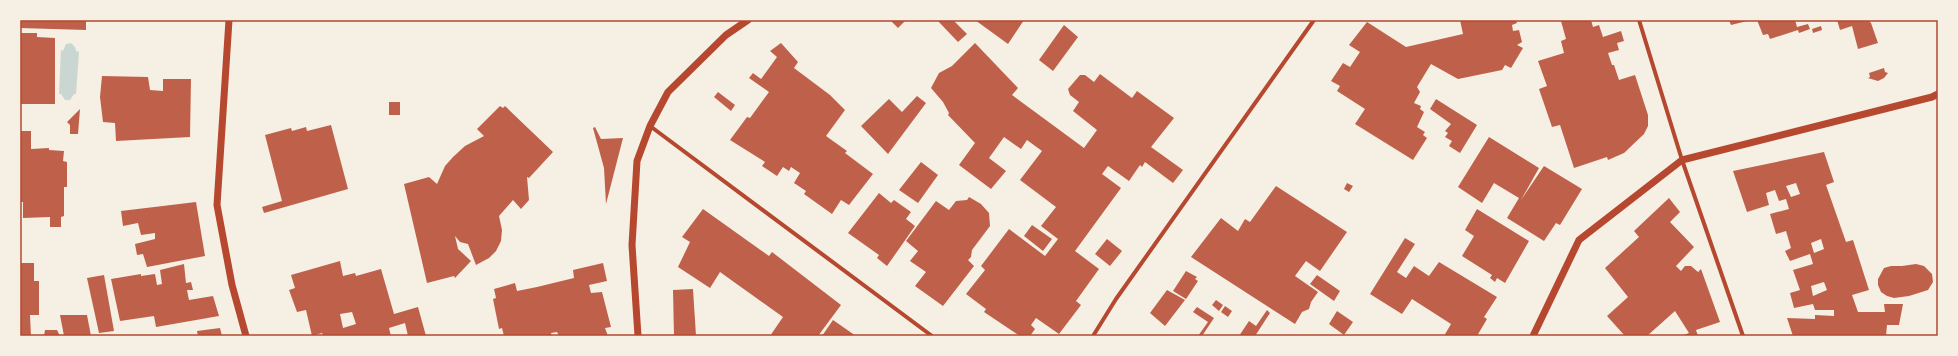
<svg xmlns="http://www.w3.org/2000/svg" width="1958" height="356" font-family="'Sofia Sans Condensed',sans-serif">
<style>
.water{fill:#c9d6d2}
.building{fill:#bf614a;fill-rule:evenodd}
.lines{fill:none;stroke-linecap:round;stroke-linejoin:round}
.minor{stroke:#b5482f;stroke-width:4}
.tertiary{stroke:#b5482f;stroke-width:7}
.neatline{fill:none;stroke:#b5482f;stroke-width:1.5}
</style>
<rect width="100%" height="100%" fill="#f6efe4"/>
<!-- water -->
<polygon class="water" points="71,43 75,47 76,51 79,52 76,94 74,94 70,100 65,100 61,94 59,94 61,50 63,51 66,44"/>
<!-- building -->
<g class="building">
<polygon points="20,20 86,20 86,30 20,28"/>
<polygon points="890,20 906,20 898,28"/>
<polygon points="937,20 953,20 967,34 958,42"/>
<polygon points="975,20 1024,20 1008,44"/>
<polygon points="1460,20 1516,20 1517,23 1512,25 1513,31 1519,30 1522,42 1517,45 1523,48 1511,68 1505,65 1502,70 1458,79 1431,64 1417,87 1420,92 1414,103 1421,106 1420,109 1424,112 1417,127 1425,132 1423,135 1427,138 1413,160 1355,124 1365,109 1337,91 1340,86 1331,81 1343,63 1350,67 1360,52 1349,45 1367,22 1406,47 1463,34"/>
<polygon points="1564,20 1591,20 1593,27 1599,25 1603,37 1621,31 1624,41 1617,43 1619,50 1608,53 1612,65 1614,65 1619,80 1635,75 1648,115 1648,126 1644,134 1624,153 1608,160 1607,157 1574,168 1560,125 1552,127 1539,89 1547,86 1538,61 1564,53 1561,41 1566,39 1561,21"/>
<polygon points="1729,20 1747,20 1747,21 1731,25"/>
<polygon points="1757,20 1795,20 1797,27 1808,24 1810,29 1799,33 1798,30 1770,39 1768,34 1763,35"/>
<polygon points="1837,20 1871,20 1869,21 1871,23 1878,43 1858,49 1852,26 1840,30"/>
<polygon points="1064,25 1078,37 1053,71 1039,60"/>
<polygon points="1821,26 1822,30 1813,33 1812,29"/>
<polygon points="20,33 37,33 37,37 55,38 55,104 20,104"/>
<polygon points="781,43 798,62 794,68 830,95 845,110 826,136 847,151 845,153 873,174 849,205 841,200 832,214 804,194 806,191 794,183 800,173 791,167 789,171 783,167 777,176 762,166 765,162 730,140 747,117 750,118 769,92 749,78 753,73 761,79 777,57 770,51"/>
<polygon points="975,43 1018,88 1012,95 1084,148 1097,130 1073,111 1079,102 1070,95 1068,89 1080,75 1085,75 1094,82 1100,74 1132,98 1137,91 1174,118 1151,147 1183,170 1173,183 1145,162 1142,167 1140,165 1129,181 1108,166 1102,174 1121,188 1075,251 1099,269 1076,301 1081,305 1059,334 1036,318 1031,325 1035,329 1030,336 1020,336 984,312 986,309 966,294 985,270 981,266 1009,229 1045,256 1058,239 1041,226 1056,207 1020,180 1042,151 1027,140 1021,149 1004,137 989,158 1006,171 991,189 959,165 975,143 948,115 949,113 943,102 931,88 939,73 952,66"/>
<polygon points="1884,68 1885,72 1888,73 1884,78 1878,81 1868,78 1870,77 1869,73"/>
<polygon points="102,76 148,77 150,90 163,91 163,79 191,79 190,137 116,141 115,123 103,122 100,97"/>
<polygon points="718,92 735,105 731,111 714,97"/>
<polygon points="917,96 926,103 888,154 861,126 889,99 902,112"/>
<polygon points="1436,99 1477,125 1460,153 1449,146 1452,141 1445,137 1448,133 1445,131 1451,124 1430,109"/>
<rect x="389" y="102" width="11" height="13"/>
<polygon points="500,106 503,108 505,106 553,152 529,178 527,177 529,200 521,209 513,200 499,216 502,230 501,241 496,251 489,258 476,265 468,244 460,242 455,236 458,249 471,261 455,278 454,276 427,283 404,184 429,177 437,184 445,166 453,157 465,146 484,136 477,129"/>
<polygon points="80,109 78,134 70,134 70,125 67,122"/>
<polygon points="331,125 348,189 264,213 262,207 282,201 265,135 291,128 292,131 306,127 307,131"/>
<polygon points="595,127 601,139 623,138 606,204 604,168 593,128"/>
<polygon points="20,131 31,131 31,149 49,148 49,150 64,151 63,161 67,162 67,187 64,187 64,216 61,217 61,227 50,227 50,217 23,218 23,202 20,202"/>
<polygon points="1489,137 1539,168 1521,200 1544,166 1582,189 1560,225 1556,223 1544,241 1507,218 1519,198 1494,183 1482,203 1458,187"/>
<path d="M1824 152 1834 182 1826 185 1846 242 1853 240 1869 290 1852 295 1858 312H1885L1884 304H1903L1899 325H1887L1886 336H1793L1787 318 1815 319V315L1834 316V310H1815L1813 304 1794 308 1790 293 1800 290 1793 270 1813 264 1810 254 1790 261 1785 251 1791 248 1786 231 1776 234 1770 214 1789 209 1786 199 1779 201 1775 190 1766 193 1769 205 1747 212 1733 171ZM1796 183 1800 194 1791 197 1786 186ZM1821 239 1824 249 1814 253 1811 243ZM1824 282 1827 290 1813 296 1811 286Z"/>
<polygon points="921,162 938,175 918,203 899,190"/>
<polygon points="1347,183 1353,186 1349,192 1344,189"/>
<polygon points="1276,186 1347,232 1320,271 1306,261 1295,276 1318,292 1311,302 1309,309 1302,312 1295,324 1191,257 1221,218 1238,231 1245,219 1250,222"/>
<polygon points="879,193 891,203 894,200 911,212 906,219 915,226 887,266 877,258 879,255 848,233"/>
<polygon points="969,197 981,204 989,213 990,226 972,250 971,257 968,260 974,266 943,306 915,286 926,272 910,261 918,251 906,241 936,201 949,210 956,201 967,200"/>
<polygon points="1669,198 1680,212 1670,222 1694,247 1676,266 1681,271 1685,266 1691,266 1698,272 1701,269 1720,322 1696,330 1698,336 1681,336 1689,333 1675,311 1647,336 1625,336 1607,316 1628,297 1605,268 1639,237 1634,231"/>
<polygon points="196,202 205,256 147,267 143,254 137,255 135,244 155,239 155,233 141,235 138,223 123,226 121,211"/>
<polygon points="703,209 769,256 772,252 841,305 818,336 770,336 783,317 720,272 710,288 678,267 690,242 682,237"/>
<polygon points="1477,209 1529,241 1505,283 1497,278 1495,282 1490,278 1492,275 1462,256 1474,236 1465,230"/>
<polygon points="1032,225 1052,239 1043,251 1024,236"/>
<polygon points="1405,238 1415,244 1397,272 1406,278 1414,266 1429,276 1439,262 1497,297 1484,317 1487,319 1477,336 1444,336 1451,324 1412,299 1402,314 1370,294"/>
<polygon points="1107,239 1122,251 1110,266 1095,254"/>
<path d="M340 261 343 276 355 273 356 276 381 269 394 314 418 307 426 336H408L405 323 389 328 391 336H323L322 333 312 336 306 310 297 312 289 290 295 288 291 275ZM352 312 356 324 343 328 340 314Z"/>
<polygon points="20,263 34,263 34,281 39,281 39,315 30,315 31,336 20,336"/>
<polygon points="603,263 607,281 589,285 591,293 602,292 611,327 605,328 608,336 559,336 557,332 551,333 552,336 504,336 502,328 499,329 493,299 496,298 494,289 515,283 517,291 537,287 574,278 573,270"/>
<polygon points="184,264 186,283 191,282 193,290 187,290 189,300 213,296 219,316 156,327 154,316 120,321 111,279 141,274 141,276 155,274 157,285 162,284 160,270"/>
<polygon points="1916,264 1924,266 1932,274 1933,282 1928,290 1909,296 1894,298 1887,296 1881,292 1878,285 1878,279 1884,268 1891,266 1902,266"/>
<polygon points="1186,271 1197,277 1195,279 1198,281 1186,299 1173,291"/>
<polygon points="104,275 114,331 99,333 87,278"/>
<polygon points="1317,275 1340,291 1334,301 1310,284"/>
<polygon points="693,289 696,336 674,336 673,290"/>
<polygon points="1167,290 1185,300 1165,326 1150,313"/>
<polygon points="1216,300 1223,305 1219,311 1212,305"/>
<polygon points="1225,306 1232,311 1228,317 1221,312"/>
<polygon points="1197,307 1214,318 1202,336 1198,336 1208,322 1193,312"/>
<polygon points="1267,310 1270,313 1255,336 1239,336 1249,321 1256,326"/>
<polygon points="1337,311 1353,322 1344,335 1329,324"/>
<polygon points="60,315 87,315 91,336 64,336"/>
<polygon points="833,320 856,336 822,336"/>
<polygon points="220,328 222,336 198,336 197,331"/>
<polygon points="45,330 57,330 60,336 44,336"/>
</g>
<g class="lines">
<!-- minor -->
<g class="minor">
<polyline points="1639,20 1682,160 1743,336"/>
<polyline points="650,126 932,336"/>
<polyline points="1093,336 1116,299 1314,20"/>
</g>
<!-- tertiary -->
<g class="tertiary">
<polyline points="229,20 217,205 232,285 246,336"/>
<polyline points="638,336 632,245 637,161 650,126 668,92 726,35 748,20"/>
<polyline points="1533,336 1579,240 1682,160 1932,97 1938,94"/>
</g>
</g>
<!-- border -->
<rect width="1958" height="356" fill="none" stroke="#f6efe4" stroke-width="42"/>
<rect x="21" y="21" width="1916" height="314" class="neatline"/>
</svg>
